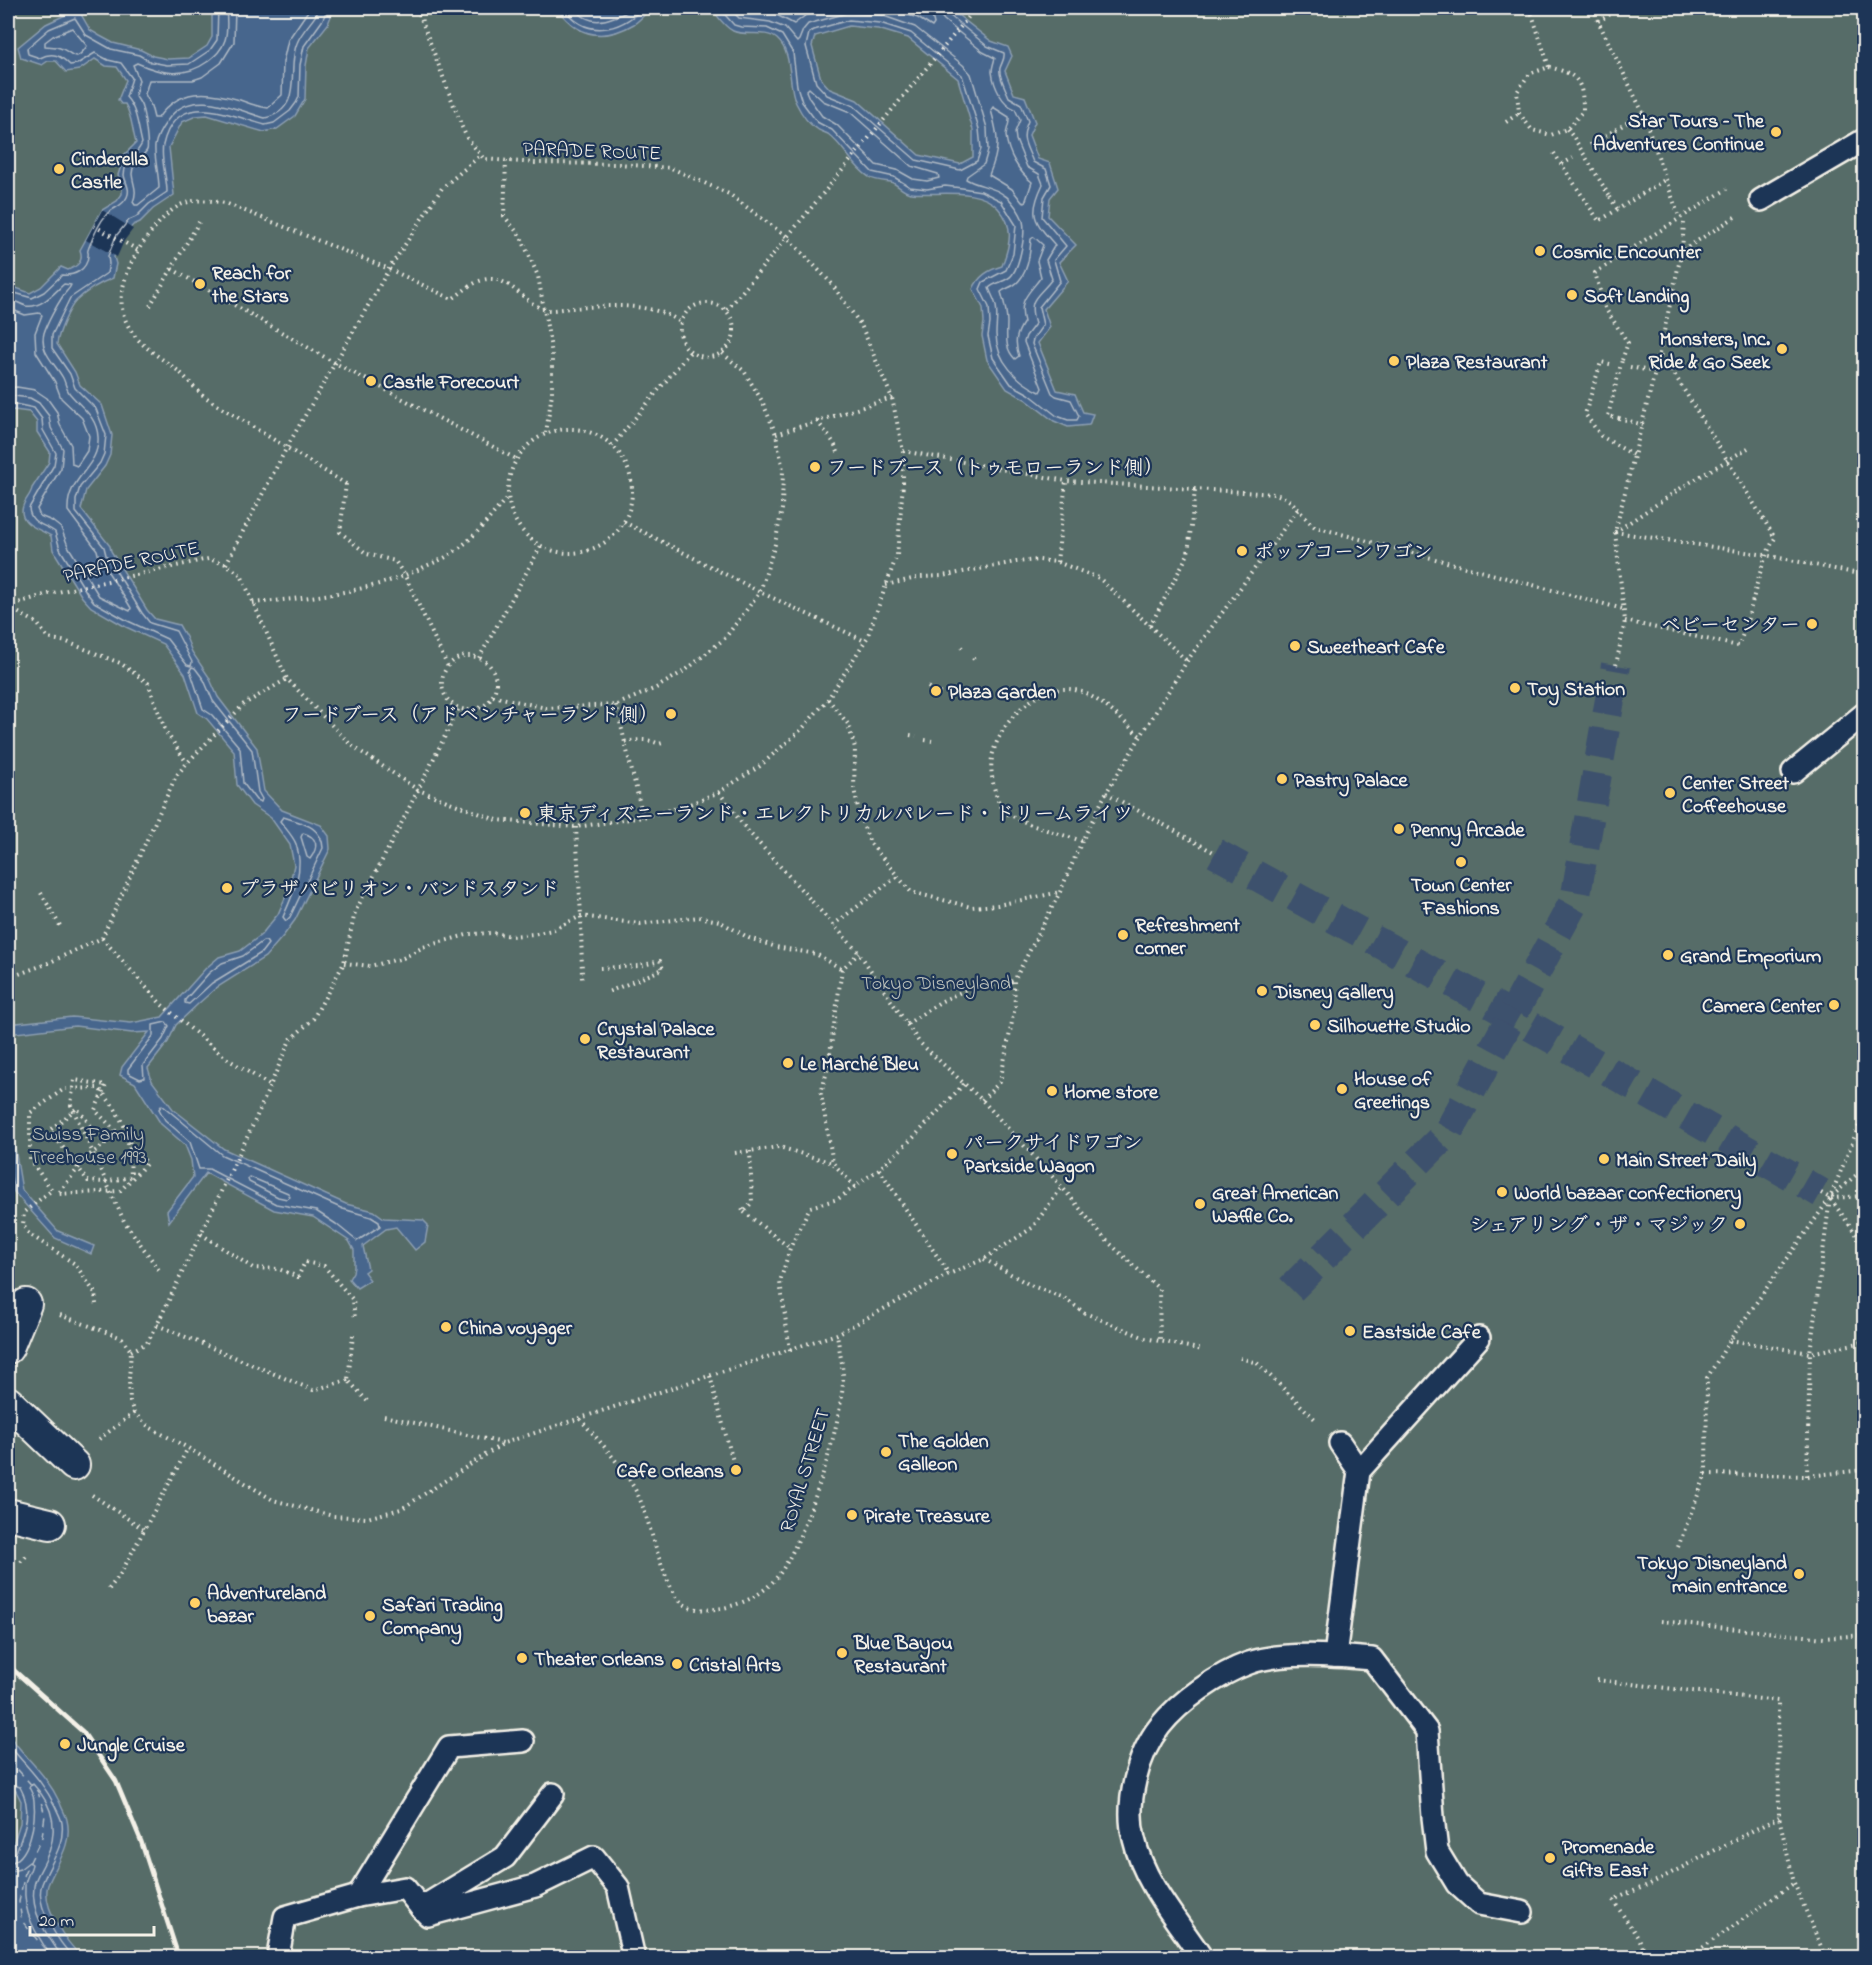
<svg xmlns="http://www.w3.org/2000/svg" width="1872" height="1965" font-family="'Indie Flower','Klee One',sans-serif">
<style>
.green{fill:#566c68;stroke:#a5aea8;stroke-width:1.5}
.water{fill:#47668d;stroke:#8c9eb1;stroke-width:1.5;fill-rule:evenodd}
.pier{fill:#1d3557}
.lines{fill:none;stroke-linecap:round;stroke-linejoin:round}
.shore{stroke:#afb9c4;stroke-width:1.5}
.ferry{stroke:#b7c0c8;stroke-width:1.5;stroke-dasharray:8 6;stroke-linecap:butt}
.pedestrian-tunnel{stroke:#3d516d;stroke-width:30;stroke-dasharray:30 15;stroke-linecap:butt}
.service-casing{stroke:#f4f1e8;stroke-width:26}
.pedestrian-casing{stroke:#f4f1e8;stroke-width:34}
.path{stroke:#f4f1e8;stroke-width:4;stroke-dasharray:1.5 4.5;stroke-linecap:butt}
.service{stroke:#1d3557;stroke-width:21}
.pedestrian{stroke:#1d3557;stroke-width:30}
.rail{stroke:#f4f1e8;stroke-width:4.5}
.path-bridge{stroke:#f4f1e8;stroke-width:4;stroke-dasharray:1.5 4.5;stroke-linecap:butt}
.poi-dot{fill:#ffd166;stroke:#1d3557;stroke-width:2}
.labels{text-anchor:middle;stroke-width:4.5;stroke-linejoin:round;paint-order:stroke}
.poi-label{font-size:20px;font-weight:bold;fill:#f4f1e8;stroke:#1d3557;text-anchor:start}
.street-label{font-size:20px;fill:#f4f1e8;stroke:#1d3557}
.park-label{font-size:20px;fill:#bdc2bb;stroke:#1d3557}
</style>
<rect width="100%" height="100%" fill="#1d3557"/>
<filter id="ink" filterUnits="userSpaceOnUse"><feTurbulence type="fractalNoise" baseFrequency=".0167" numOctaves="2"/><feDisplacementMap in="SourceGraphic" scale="12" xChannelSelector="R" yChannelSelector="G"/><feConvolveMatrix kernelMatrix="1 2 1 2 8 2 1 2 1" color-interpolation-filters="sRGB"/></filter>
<g filter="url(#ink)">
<!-- green -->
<polygon class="green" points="8,8 1864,8 1864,1957 8,1958"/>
<!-- water -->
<g class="water">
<path d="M212 8H334L328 24 309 48 306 66 305 99 295 116 277 129 264 132 207 115 196 116 182 122 169 147 174 195 153 209 140 222 133 225 121 239 114 257 116 264 113 278C100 283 86 291 76 301 69 308 58 334 57 344L75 372 80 385 102 405 112 435 110 455 105 466 86 490 81 509 110 546 111 551 147 610 155 619 179 625 186 637 192 652 209 677 218 697 257 748 264 791 282 810 321 825 329 836 330 849 295 920 284 935 265 957 216 988 198 1004 176 1025 168 1042 148 1068 152 1081 173 1109 224 1149 346 1204 374 1211 384 1218 423 1220 428 1225 425 1242 415 1250 396 1227 386 1229 363 1246 368 1269 364 1272 370 1280 357 1288 349 1279 353 1272 354 1267V1250L349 1241 313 1217 274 1210 206 1173 169 1222 167 1211 193 1177 191 1160 185 1145 161 1124 135 1083 120 1075 122 1067 149 1032 132 1033 75 1026 8 1034V1024L72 1017 131 1023 162 1017 205 969 219 957 240 951 261 935 278 914 288 891 294 865 290 845 271 818 252 805 237 785 234 751 207 719 198 713 185 674 163 644 126 627 91 607 82 597 53 550 51 536C40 529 17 524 23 506 25 499 31 495 32 488L49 462 50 452 37 432V422L29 412 14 410 8 412V285L30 293 41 287 61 267 68 270C78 266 84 261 80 250L102 210 117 201 122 194V184L118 175 125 154 136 143C132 130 132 115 125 104H121L118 100 126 80 117 67 106 66 95 59 79 70 66 72 56 61H48L42 65 21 58 18 47 46 24 78 9 90 30 100 36 113 43 141 50 153 56 168 59 189 58 207 46 212 37Z"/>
<path d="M557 8H651C646 13 640 20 634 24 603 42 577 37 557 8Z"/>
<path d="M711 8H949L991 41 1008 47 1012 56 1005 71 1014 94 1025 97 1035 122 1029 135 1038 159 1050 163 1058 188 1050 198 1048 216 1076 245 1059 262 1068 281 1044 309 1050 327 1038 343 1057 390 1075 394 1083 412 1093 414 1089 425 1068 427 1054 421 1025 399 1007 389 987 360 982 336 984 322 983 308 973 289C979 276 988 270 1002 266 1010 245 1015 226 998 208 978 186 936 196 911 193 903 192 898 185 891 182 884 181 875 181 869 177 853 167 844 146 828 134 824 132 819 131 816 128 808 124 800 111 796 103 787 84 794 54 777 39 765 29 746 37 733 31 724 27 717 15 711 8ZM849 26 878 29 908 38 958 79 973 130V157L960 164 919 155 857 100 830 89 821 79 812 46 815 36Z"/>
<polygon points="8,1106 22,1190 58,1231 94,1246 91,1254 55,1238 14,1192 8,1160"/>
<path d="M8 1734C26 1759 46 1773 60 1803 62 1809 66 1815 67 1820 73 1845 56 1864 48 1885 41 1907 67 1943 82 1957H16L8 1947V1859L20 1823 21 1801 16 1791 8 1788Z"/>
</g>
<!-- pier -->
<polygon class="pier" points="102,210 133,229 124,241 117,257 86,240"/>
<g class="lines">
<!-- shore -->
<g class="shore">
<path d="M226 8C227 18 228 30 225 40 222 50 215 56 207 62 185 78 161 74 137 63L133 65 139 80 135 95C137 99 141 103 142 108 144 113 149 146 147 150 142 158 132 163 132 174 133 185 138 190 133 202L135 205H138L159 188C159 174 154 159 155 146 156 138 162 128 167 121 190 86 234 109 265 118 305 109 286 69 297 43 302 30 314 21 320 8"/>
<path d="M235 8 234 42 221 63 202 77 193 80H149L145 94 151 106 154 118H158C179 88 207 90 240 100 249 103 258 107 268 108L282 95 283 62 288 40 310 8"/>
<path d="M564 8C585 39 619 32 643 8"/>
<path d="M573 8C586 21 597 24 614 17 621 15 627 13 632 8"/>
<path d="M719 8 734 25 741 27 767 28 782 35 793 53 797 86 802 102 817 122 832 130 872 172 894 177 910 187 927 189 945 186 962 188 981 191 1001 201 1016 225 1013 254 1006 270 983 282 980 289 989 307 990 323 988 336 993 358 1011 384 1029 394 1057 416 1068 420H1077L1079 416 1071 400 1056 396 1052 393 1032 344 1033 339 1043 325 1039 307 1060 281 1054 260 1066 246 1042 217 1044 197 1051 185 1046 169 1033 162C1026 144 1020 140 1028 121L1021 104 1009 97C1006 89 998 76 1000 68 1002 62 1005 59 1004 53L987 46 949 15 946 8"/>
<path d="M729 8 739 18 770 22 785 28 797 42 799 40 803 30 808 24 847 13 881 15 915 27 963 65 971 74 987 128 988 150 984 164 967 176 966 179C977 186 993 186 1004 195 1011 199 1021 213 1023 221 1026 233 1020 265 1012 275 1007 282 995 282 989 288 991 294 995 300 996 306 998 316 996 324 996 334 996 361 1018 382 1040 392L1042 388 1024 342 1026 336 1035 324C1027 297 1037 299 1052 279L1046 260 1055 245C1034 221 1028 215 1043 184L1039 174 1027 167 1016 140 1015 132 1020 120 1015 109C1002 104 994 87 992 72 992 67 994 62 995 58L983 52 944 20 939 14V8"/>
<polyline points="741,8 744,11 771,12 794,24 806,15 833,8"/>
<polyline points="886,8 918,18 932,27 934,24 930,8"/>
<polygon points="849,20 880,23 911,33 962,75 979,129 981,149 977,161 960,170 916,160 854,106 827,95 816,83 806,46 809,33 814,30"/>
<path d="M72 28 87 46C74 65 73 52 60 48 55 46 50 47 45 46V42L53 36Z"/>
<polygon points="809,88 823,101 850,112 911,166 938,174 939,178 927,181 913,179 897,170 876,165 837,125 822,116 809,98 806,91"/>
<path d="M993 107 1009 117C1010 124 1006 129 1006 136 1008 154 1019 172 1032 182L1025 203 1022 202 1012 189 989 175C1000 149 999 138 991 110Z"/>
<path d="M1034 237 1043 245 1037 261 1041 277C1028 295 1018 299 1024 322 1016 334 1014 342 1019 356L1015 359C1004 348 1007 336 1007 322 1007 311 1004 302 1001 292 1004 289 1009 288 1014 285 1028 276 1030 254 1031 239Z"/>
<path d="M8 291 32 298 44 292 62 275C73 276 87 271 88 256 89 249 86 255 89 247 93 237 99 223 106 215 112 207 122 208 127 197 131 189 125 182 124 175 124 161 138 154 142 143 138 127 137 109 126 97L132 78 121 63 108 60 95 53 77 64 70 65C61 56 53 51 40 58L28 54 27 48 49 29 75 18 86 35 111 49 139 55 151 62 167 65 189 64 210 50 217 40 218 8"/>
<path d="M8 299C14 300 20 304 26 306 41 309 55 292 64 284L71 285C69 290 66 291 63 296 57 305 47 323 44 333 39 352 55 363 63 378 66 384 66 390 71 395 82 408 97 417 98 437 100 468 66 477 68 511L97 550 99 558 128 603 131 608 130 611 99 596 68 546 61 528 52 521 40 516 37 509 61 468 63 449 51 428 49 416 39 403 30 398 14 396 8 398"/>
<polyline points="8,308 25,315 39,313 42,315 35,333 36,352 55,382 61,398 82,418 89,436 87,451 77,466 72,464 71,445 60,425 57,412 47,398 35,390 17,387 8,388"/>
<path d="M8 405 15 404 34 408 42 419 43 430 56 453 54 465 29 508C30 524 44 524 55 532L60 549 87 593 94 602 128 621 167 639 187 665 191 666 192 662 176 631 150 623 142 613 106 555 104 547 76 512V500L80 487 100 463 104 454 106 435 96 409 75 388 70 374 52 348V335L70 298 107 273 109 264 108 256 116 236 129 220 136 217 149 204 167 192C167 177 160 159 163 145 176 88 229 115 265 125L274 123 290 111 296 103 299 97 300 65 304 46 322 21 328 8"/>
<polygon points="192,667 195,668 204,680 213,701 252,750 258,792 262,799 261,802 256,800 243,783 240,748 212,715 203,709 190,670"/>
<path d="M283 817C302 823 322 826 323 848L290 917 286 921 283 917C293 895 305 869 296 844 293 836 285 828 280 821Z"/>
<path d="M303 833C318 837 319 847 310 859L307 857 301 837Z"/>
<polygon points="263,941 266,941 268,944 261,953 212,983 189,1004 185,1003 185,1000 209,973 222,963 243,956"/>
<polygon points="166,1022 169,1026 163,1039 143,1065 144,1078 140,1079 128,1073 128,1069 153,1036 153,1025"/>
<polygon points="162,1105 222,1155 343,1209 371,1217 379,1222 380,1226 357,1241 336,1224 316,1211 276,1204 209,1169 199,1169 190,1142 165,1120 159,1109"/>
<polygon points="250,1177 288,1193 290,1197 287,1199 278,1197 249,1182 248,1179"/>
<path d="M8 1744C25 1765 43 1781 55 1806 57 1811 61 1817 62 1823 65 1846 50 1863 42 1884 34 1905 59 1943 74 1958"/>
<path d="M8 1783 20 1787C33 1810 25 1829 16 1852L8 1855"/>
<path d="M8 1863C30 1861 36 1819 34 1801 34 1796 31 1792 29 1787L33 1784C55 1807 59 1833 45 1861 42 1868 35 1878 34 1886 30 1913 48 1937 63 1958"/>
<path d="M8 1872 20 1869 29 1862 32 1864C31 1871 25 1878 25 1886 23 1915 37 1935 52 1958"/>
</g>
<!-- ferry -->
<polyline class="ferry" points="8,1759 38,1792 45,1815 42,1837 25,1872 19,1902 22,1921 52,1958"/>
<!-- pedestrian-tunnel -->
<g class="pedestrian-tunnel">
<polyline points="1215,853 1513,1016 1821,1193"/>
<polyline points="1291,1289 1449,1131 1575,900 1616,665"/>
</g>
<!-- service casing -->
<g class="service-casing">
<g id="service">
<polyline points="1761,200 1864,140"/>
<polyline points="1793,772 1864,714"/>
<polyline points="1359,1471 1479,1338"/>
<polyline points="1335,1656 1359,1471 1340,1443"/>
<polyline points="553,1794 505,1857 421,1908 428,1915 535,1886 594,1857 618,1887 634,1958"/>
<polyline points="358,1896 405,1888 421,1908"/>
<polyline points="278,1956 285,1917 358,1896 449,1747 523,1741"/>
<path d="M1202 1958C1177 1920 1144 1883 1134 1839 1125 1804 1137 1755 1160 1726 1180 1701 1218 1674 1249 1663 1282 1651 1337 1656 1372 1659L1427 1731 1433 1817 1437 1851 1457 1884 1479 1904 1522 1912"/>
</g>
</g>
<!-- pedestrian casing -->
<g class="pedestrian-casing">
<g id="pedestrian">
<polyline points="8,1348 26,1304"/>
<polyline points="8,1402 74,1465"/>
<polyline points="8,1514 50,1524"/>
</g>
</g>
<!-- path -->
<g class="path">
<polyline points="1530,8 1549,67"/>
<polyline points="1594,8 1598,21 1643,113 1678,214"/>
<polyline points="8,12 18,8"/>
<polyline points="1598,21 1622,8"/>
<path d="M1549 67C1578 74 1583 81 1583 111L1567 129 1551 135 1532 130 1519 113 1517 92 1529 74Z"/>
<polyline points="1506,122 1519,113"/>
<polyline points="1567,129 1574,138"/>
<polyline points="1590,145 1643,113"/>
<polyline points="1554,153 1599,221 1666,179"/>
<polyline points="506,161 504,216 521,237 538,276 552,354 552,393 546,433"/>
<polyline points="1562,164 1573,158"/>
<polyline points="1610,197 1618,210"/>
<polyline points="94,226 138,250"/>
<polyline points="1683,250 1735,217"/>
<polyline points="172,269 335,363 516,459"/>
<circle cx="707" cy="330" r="27"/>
<polyline points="150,306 199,222"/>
<polyline points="727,310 976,8"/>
<polyline points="1622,360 1628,343 1605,308 1595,273 1645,240"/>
<polyline points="1610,364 1601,362 1585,414 1601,436 1635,456"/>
<polyline points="1630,367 1655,372"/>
<polyline points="1619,418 1643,425"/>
<path d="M817 421C825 432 833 439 838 452"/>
<circle cx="570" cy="491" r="62"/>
<polyline points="776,434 892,398"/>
<polyline points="612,446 690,352"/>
<path d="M903 451 1066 481 1275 494C1297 500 1298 513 1315 527L1623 609"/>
<path d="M346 484C315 465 284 446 253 427 238 417 221 408 207 398 195 390 187 378 177 370 155 353 133 343 124 316 115 291 133 255 148 236 173 205 184 195 225 203L389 269 452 299C463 292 474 280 488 279 509 277 526 304 544 309 551 312 564 308 572 308 605 306 651 301 680 322"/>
<polyline points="346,484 340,532 367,554 395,561 405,576 448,667"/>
<polyline points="624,522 760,592 865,641"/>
<polyline points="1615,532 1765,555 1864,575"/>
<polyline points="1615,532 1684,486 1748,448"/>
<polyline points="1057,562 1066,481"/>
<polyline points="226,564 287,447 389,269 442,188 481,155"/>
<polyline points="886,585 921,577 942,576 1016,562 1039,560 1057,562 1099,578 1187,661"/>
<path d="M253 603C312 597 371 593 424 567 432 563 442 560 449 555 473 540 490 518 508 496"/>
<polyline points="8,606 44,595 208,559 226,564 241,575 287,679 351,745 418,790 497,820 576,827 643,817 685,806 719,792 760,766 802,729 828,699 867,638 897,555 903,484 903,451 892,398 861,325 831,283 787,237 729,194 671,168 619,164 535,163 484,159 467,138 462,127 417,8"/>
<polyline points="8,607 37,623 48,638 67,642 120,663 148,683 166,732 187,763"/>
<path d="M1625 621 1738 646C1754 611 1755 571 1775 538L1673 372 1658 353"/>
<polyline points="1150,626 1188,554 1195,490"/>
<polyline points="961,647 964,650"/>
<circle cx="469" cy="683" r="27"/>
<polyline points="479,658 541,546"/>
<polyline points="973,658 976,662"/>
<polyline points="1616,665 1625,621 1615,532 1655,372 1682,250 1684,223"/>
<polyline points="928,687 933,690"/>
<polyline points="939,693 944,696"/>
<polyline points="493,696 546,708 616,705 656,688 686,670 725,638 760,592 775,544 782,509 783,470 776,434 762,401 744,371 722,353"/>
<polyline points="828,699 848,724 855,748 854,789 860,817 870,843 911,892 971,907 998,905 1060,892"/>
<polyline points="616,705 643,817"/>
<polyline points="910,735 916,736"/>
<polyline points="925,740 932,741"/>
<path d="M625 742C637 740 647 738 659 744L666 742"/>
<polyline points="719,792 746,829 859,953 919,1042 982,1100 1062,1187 1105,1239 1159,1289 1160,1341"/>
<polyline points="1106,793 1215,853"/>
<polyline points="576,827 581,916 582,979"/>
<path d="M1082 841 1031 825 1002 811C995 794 988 771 993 753 1001 722 1034 687 1068 689 1094 690 1121 720 1140 736"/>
<polyline points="41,893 62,929"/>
<polyline points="833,925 898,876"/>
<polyline points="102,938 161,1004 226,1058 271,1086"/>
<polyline points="344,963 370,966 403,958 423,947 470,934 492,933 512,936 533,934 552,930 581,916 640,924 699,917 719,921 749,938 776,947 816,954 842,969"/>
<polyline points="600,968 639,966 660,961 663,969 608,992"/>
<polyline points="8,978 46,964 102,938 176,776 187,763 244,704 287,679"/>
<polyline points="907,1024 940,1002 963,991 1014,981"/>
<polyline points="982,1100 1000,1082 1015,1007 1014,981 1060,892 1082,841 1106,793 1187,661 1298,509"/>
<polyline points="735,1153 779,1147 833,1163"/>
<polyline points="879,1169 949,1274"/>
<polyline points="855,1187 833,1163 821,1094 828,1067 842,969 859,953"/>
<polyline points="1821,1193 1830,1198 1864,1245"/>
<polyline points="1831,1198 1864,1196"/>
<polyline points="742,1209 744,1212 752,1202 750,1151"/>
<polyline points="744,1212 790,1248"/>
<polyline points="201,1234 253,1268 279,1269 298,1277 305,1262 324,1266 353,1300 355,1319"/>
<polyline points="984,1259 1030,1285 1064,1298 1085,1313 1145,1338 1203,1350"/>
<polyline points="96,1304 95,1293 75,1264 29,1234 23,1225 24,1212 52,1190 30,1160 30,1113 64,1089 99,1088 114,1107 129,1135 131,1177 104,1182 88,1181 50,1130 77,1108 105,1144 87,1157 58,1194 120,1191 147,1163 95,1110 106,1085 74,1080 71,1105 124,1221 159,1270"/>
<polyline points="60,1315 122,1338 131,1351 129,1379 130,1402 134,1413 149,1427 188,1448 273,1500 333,1516 367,1518 401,1509 504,1443 837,1334 949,1274 984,1259 1032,1228 1062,1187"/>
<polyline points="157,1325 313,1390 348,1380"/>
<polyline points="353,1335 348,1380 369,1403"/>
<polyline points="1730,1340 1810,1353 1864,1342"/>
<polyline points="790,1350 780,1282 790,1248 810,1207 838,1199 879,1169 914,1137 964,1084"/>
<polyline points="131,1351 147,1343 157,1325 252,1127 290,1040 313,1019 344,963 355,912 398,830 459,708"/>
<polyline points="1240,1358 1257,1363 1317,1421"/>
<polyline points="710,1376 735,1469"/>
<polyline points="384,1416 503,1443"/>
<path d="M580 1419C601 1443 623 1466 638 1495 650 1520 662 1583 680 1601 691 1612 709 1610 723 1608 745 1603 762 1595 777 1577 804 1545 845 1417 843 1375 842 1362 839 1348 837 1334"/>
<polyline points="99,1439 134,1413"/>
<polyline points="1706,1474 1807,1476 1864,1470"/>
<polyline points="1807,1476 1810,1353 1830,1198 1864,1168"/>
<polyline points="92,1495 145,1530"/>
<polyline points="1678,1547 1706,1474 1707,1378 1730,1340 1830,1198 1864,1113"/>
<polyline points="21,1562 26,1556"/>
<polyline points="109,1589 121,1573 188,1448"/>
<polyline points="1661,1621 1824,1638 1864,1635"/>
<polyline points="1597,1680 1778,1701 1779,1817 1794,1883 1826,1958"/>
<polyline points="1647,1958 1641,1942 1613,1900 1650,1884 1779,1817"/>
<polyline points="1688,1958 1794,1883"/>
</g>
<!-- service -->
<use href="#service" class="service"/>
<!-- pedestrian -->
<use href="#pedestrian" class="pedestrian"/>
<!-- rail -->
<polyline class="rail" points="8,1665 83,1732 116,1781 141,1841 179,1958"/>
<!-- path-bridge -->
<g class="path-bridge">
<polyline points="1574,138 1610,197"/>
<polyline points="1645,240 1727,189"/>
<polyline points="1619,418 1608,416 1622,360"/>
</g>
</g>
</g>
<!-- markers -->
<g class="poi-dot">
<circle cx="1776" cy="132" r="6"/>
<circle cx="59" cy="169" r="6"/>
<circle cx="1540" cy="251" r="6"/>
<circle cx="200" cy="284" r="6"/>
<circle cx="1572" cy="295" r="6"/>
<circle cx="1782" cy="349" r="6"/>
<circle cx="1394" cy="361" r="6"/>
<circle cx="371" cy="381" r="6"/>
<circle cx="815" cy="467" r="6"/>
<circle cx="1242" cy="551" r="6"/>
<circle cx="1812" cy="624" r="6"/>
<circle cx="1295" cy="646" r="6"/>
<circle cx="1515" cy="688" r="6"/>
<circle cx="936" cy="691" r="6"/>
<circle cx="671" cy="714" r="6"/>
<circle cx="1282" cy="779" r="6"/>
<circle cx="1670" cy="793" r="6"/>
<circle cx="525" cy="813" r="6"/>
<circle cx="1399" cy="829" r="6"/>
<circle cx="1461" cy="862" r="6"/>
<circle cx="227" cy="888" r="6"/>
<circle cx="1123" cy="935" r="6"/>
<circle cx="1668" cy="955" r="6"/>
<circle cx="1262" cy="991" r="6"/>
<circle cx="1834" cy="1005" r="6"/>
<circle cx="1315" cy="1025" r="6"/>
<circle cx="585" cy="1039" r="6"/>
<circle cx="788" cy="1063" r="6"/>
<circle cx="1342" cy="1089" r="6"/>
<circle cx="1052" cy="1091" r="6"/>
<circle cx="952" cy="1154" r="6"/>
<circle cx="1604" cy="1159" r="6"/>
<circle cx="1502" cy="1192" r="6"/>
<circle cx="1200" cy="1204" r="6"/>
<circle cx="1740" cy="1224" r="6"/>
<circle cx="446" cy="1327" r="6"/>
<circle cx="1350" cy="1331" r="6"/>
<circle cx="886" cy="1452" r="6"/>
<circle cx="736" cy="1470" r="6"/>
<circle cx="852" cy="1515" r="6"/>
<circle cx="1799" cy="1574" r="6"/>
<circle cx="195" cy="1603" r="6"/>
<circle cx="370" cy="1616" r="6"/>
<circle cx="842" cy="1653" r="6"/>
<circle cx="522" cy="1658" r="6"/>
<circle cx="677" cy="1664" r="6"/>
<circle cx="65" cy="1744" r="6"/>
<circle cx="1550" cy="1858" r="6"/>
</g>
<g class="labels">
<!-- poi labels -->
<g class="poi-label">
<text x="1764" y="127" text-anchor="end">Star Tours – The<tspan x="1764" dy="23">Adventures Continue</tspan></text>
<text x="71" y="165">Cinderella<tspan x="71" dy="23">Castle</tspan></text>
<text x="1552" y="258">Cosmic Encounter</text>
<text x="212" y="279">Reach for<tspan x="212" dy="23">the Stars</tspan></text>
<text x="1584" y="302">Soft Landing</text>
<text x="1770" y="345" text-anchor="end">Monsters, Inc.<tspan x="1770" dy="23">Ride &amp; Go Seek</tspan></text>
<text x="1406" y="368">Plaza Restaurant</text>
<text x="383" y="388">Castle Forecourt</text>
<text x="827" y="474">フードブース（トゥモローランド側）</text>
<text x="1254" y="558">ポップコーンワゴン</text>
<text x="1800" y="631" text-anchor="end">ベビーセンター</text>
<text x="1307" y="653">Sweetheart Cafe</text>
<text x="1527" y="695">Toy Station</text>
<text x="948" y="698">Plaza Garden</text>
<text x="659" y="721" text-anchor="end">フードブース（アドベンチャーランド側）</text>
<text x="1294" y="786">Pastry Palace</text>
<text x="1682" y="789">Center Street<tspan x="1682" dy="23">Coffeehouse</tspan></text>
<text x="537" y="820">東京ディズニーランド・エレクトリカルパレード・ドリームライツ</text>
<text x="1411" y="836">Penny Arcade</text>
<text x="1461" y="891" text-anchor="middle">Town Center<tspan x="1461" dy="23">Fashions</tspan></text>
<text x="239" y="895">プラザパビリオン・バンドスタンド</text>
<text x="1135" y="931">Refreshment<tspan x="1135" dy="23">corner</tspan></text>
<text x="1680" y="962">Grand Emporium</text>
<text x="1274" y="998">Disney Gallery</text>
<text x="1822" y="1012" text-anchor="end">Camera Center</text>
<text x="1327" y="1032">Silhouette Studio</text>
<text x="597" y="1035">Crystal Palace<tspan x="597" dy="23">Restaurant</tspan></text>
<text x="800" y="1070">Le Marché Bleu</text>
<text x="1354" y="1085">House of<tspan x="1354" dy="23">Greetings</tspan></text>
<text x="1064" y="1098">Home store</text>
<text x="964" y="1149">パークサイドワゴン<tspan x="964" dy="23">Parkside Wagon</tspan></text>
<text x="1616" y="1166">Main Street Daily</text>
<text x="1212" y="1199">Great American<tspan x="1212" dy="23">Waffle Co.</tspan></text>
<text x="1514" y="1199">World bazaar confectionery</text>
<text x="1728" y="1231" text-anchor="end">シェアリング・ザ・マジック</text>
<text x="458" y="1334">China voyager</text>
<text x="1362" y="1338">Eastside Cafe</text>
<text x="898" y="1447">The Golden<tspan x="898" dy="23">Galleon</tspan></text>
<text x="724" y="1477" text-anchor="end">Cafe Orleans</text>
<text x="864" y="1522">Pirate Treasure</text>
<text x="1787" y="1569" text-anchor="end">Tokyo Disneyland<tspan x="1787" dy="23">main entrance</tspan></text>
<text x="207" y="1599">Adventureland<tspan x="207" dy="23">bazar</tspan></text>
<text x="382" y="1611">Safari Trading<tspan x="382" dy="23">Company</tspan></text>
<text x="854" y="1649">Blue Bayou<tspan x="854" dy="23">Restaurant</tspan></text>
<text x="534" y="1665">Theater Orleans</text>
<text x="689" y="1671">Cristal Arts</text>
<text x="77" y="1751">Jungle Cruise</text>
<text x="1562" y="1853">Promenade<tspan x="1562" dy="23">Gifts East</tspan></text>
</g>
<!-- street labels -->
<g class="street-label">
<text transform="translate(592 150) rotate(2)" y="7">PARADE ROUTE</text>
<text transform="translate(131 561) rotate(-12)" y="7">PARADE ROUTE</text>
<text transform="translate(804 1470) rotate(-73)" y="7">ROYAL STREET</text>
</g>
<!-- park labels -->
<g class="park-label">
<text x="936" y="989">Tokyo Disneyland</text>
<text x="88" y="1140">Swiss Family<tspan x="88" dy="23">Treehouse 1993</tspan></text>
</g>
</g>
<!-- margin -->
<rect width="1872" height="1965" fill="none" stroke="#1d3557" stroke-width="30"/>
<rect x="15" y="15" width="1842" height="1935" fill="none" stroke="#f4f1e8" stroke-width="2" filter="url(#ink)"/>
<!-- scale -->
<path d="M30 1926v9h124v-9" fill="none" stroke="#f4f1e8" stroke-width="3"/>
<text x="39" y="1926" font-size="18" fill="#f4f1e8" stroke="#1d3557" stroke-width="4.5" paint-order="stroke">20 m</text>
</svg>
